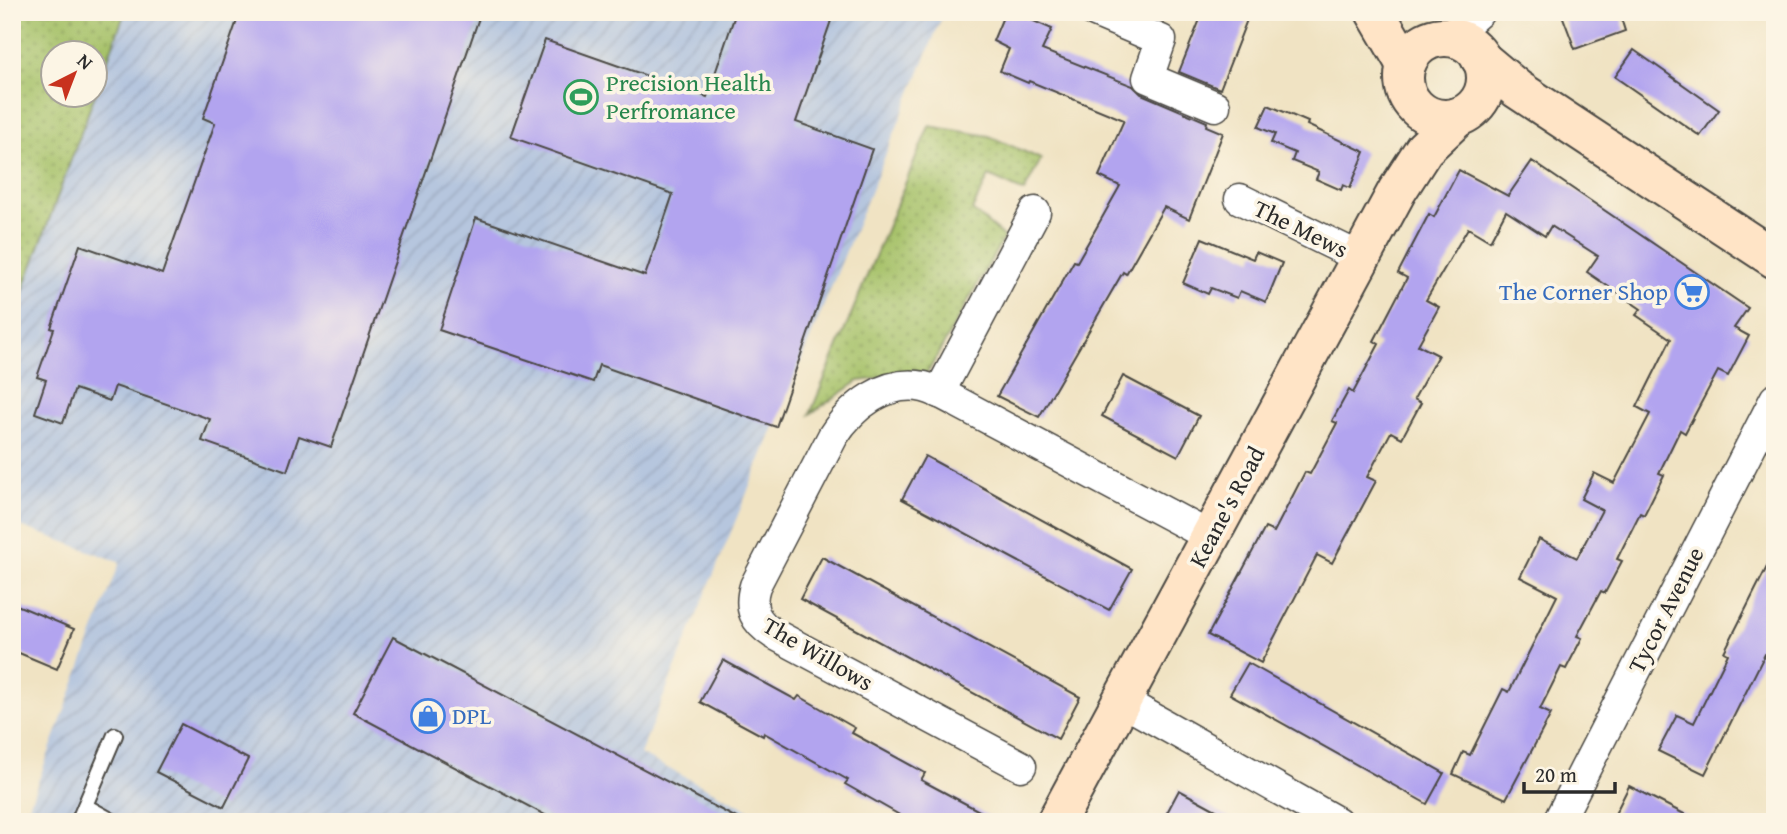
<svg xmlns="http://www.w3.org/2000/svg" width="1787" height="834" font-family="'Gentium Book Plus',serif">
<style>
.industrial{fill:url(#industrial-furrows)}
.grass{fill:url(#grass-dots);stroke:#68764a;stroke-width:2;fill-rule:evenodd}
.building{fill:#b2a4ef}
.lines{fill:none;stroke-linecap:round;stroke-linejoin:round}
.lane-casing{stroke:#494742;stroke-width:18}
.street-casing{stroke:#494742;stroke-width:33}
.secondary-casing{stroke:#494742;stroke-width:42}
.lane{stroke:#fff;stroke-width:14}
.street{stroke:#fff;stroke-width:30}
.secondary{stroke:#ffe4c6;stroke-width:38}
.labels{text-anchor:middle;stroke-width:7;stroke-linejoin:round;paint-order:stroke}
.leisure-label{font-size:24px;fill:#27864d;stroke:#fcf5e5;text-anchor:start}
.street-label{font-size:24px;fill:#2b2b2b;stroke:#fcf5e5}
.shop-label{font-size:24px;fill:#366cbe;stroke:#fcf5e5;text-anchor:end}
</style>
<defs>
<pattern id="industrial-furrows" width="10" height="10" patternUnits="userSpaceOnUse" patternTransform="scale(1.75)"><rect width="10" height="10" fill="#b6c6de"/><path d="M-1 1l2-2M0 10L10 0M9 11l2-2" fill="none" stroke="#9daabf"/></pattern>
<pattern id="grass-dots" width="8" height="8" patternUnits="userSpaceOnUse" patternTransform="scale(1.75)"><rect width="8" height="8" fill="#a5c168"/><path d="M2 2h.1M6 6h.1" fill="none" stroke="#879d56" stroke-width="1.8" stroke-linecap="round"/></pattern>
</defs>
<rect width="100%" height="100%" fill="#fcf5e5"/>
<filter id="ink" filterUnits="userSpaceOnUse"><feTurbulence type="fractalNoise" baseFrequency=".0143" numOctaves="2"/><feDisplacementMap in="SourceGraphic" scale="14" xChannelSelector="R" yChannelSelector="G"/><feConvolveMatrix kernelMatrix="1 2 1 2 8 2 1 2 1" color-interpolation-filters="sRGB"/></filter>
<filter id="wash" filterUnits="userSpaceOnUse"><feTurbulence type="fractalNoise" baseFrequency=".00686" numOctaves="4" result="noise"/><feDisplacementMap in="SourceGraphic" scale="28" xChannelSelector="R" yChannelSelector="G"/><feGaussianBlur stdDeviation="1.57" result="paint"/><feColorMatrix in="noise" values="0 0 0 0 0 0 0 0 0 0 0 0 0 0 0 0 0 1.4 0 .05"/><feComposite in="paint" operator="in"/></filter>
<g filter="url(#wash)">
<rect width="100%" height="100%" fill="#f0e3c3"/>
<!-- industrial -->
<polygon class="industrial" points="125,12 944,12 640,754 773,822 23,822 120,562 12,523 12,321"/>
<!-- grass -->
<g class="grass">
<path d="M15 12H125L12 321V19ZM52 52H94V94H52Z"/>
<polygon points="929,126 989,136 1041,159 1024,192 989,176 972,210 1004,237 928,372 859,381 810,414"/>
</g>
<g id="blocks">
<!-- building -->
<g class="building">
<polygon points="240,12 481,12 331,447 299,436 287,471 202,441 210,419 115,386 110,401 75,389 63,423 35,413 46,380 37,377 54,329 51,328 80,245 162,274 215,123 203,118"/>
<polygon points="736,12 834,12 796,122 872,149 776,427 599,365 593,382 439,330 476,218 645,276 673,194 511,137 545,40 707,97"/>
<polygon points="1005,12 1013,12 1052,29 1042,50 1133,86 1141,94 1207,122 1206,126 1223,133 1189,219 1164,207 1126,274 1123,272 1039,417 997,396 1074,261 1077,262 1120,186 1099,176 1124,120 1029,81 1028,83 1000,71 1009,49 993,41"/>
<polygon points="1203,12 1250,12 1220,89 1179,72"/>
<polygon points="1561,12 1619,12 1625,31 1575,49"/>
<polygon points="1634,50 1719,110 1700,136 1615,77"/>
<polygon points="1268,105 1308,122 1307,125 1365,152 1350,188 1343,185 1341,190 1316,179 1319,172 1292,161 1295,153 1271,143 1275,134 1258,127"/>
<polygon points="1532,161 1748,308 1734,328 1749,336 1728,376 1718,371 1685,433 1680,430 1659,473 1664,475 1644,515 1640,513 1617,559 1622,561 1605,593 1601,591 1577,636 1582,638 1566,669 1561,667 1540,709 1551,714 1506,799 1453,774 1463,752 1470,755 1503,689 1509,692 1557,596 1520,577 1539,539 1577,558 1602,510 1581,499 1594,473 1614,483 1650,414 1637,407 1671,339 1636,315 1641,309 1587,272 1598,256 1551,226 1545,236 1506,211 1490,241 1468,228 1426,300 1439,307 1418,345 1438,355 1414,399 1421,403 1402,438 1391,432 1367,477 1376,481 1332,563 1317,555 1261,663 1208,635 1265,528 1274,532 1305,472 1310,474 1337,423 1332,421 1349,390 1353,393 1379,344 1374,341 1407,278 1398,273 1429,214 1434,217 1459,170 1508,196"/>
<polygon points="1202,238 1253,259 1256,252 1282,263 1266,302 1240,291 1237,298 1211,288 1208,294 1183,283"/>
<polygon points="1123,376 1199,416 1178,456 1102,416"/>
<polygon points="925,456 1132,569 1109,610 902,499"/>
<polygon points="1775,551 1775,659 1765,654 1705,774 1658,751 1677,715 1694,723 1728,654 1724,652"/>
<polygon points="822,557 1080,697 1058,739 800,599"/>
<polygon points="12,603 74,629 57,669 12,650"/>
<polygon points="393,637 744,822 558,822 353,713"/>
<polygon points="723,660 796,700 799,696 855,728 852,733 925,773 921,780 1000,822 912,822 845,784 848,780 764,733 763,736 700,702"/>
<polygon points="1248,663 1444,773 1427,804 1230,694"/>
<polygon points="181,724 248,759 224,807 156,772"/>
<polygon points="1629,786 1700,822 1611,822"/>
<polygon points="1179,790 1238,822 1162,822"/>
</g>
</g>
</g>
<g filter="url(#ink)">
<use href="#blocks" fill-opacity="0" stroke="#494742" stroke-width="2"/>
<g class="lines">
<!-- lane casing -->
<g class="lane-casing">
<g id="lane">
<polyline points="85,806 114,822"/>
<polyline points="78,822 115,735"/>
</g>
</g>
<!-- street casing -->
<g class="street-casing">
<g id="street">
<polyline points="1095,12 1161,40 1148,78 1215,106"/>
<polyline points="1445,37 1455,33 1479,12"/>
<polyline points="1240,199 1361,258"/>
<polyline points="939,393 1035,212"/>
<polyline points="1122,701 1337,822"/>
<path d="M1021 766 774 634C755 622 748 609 755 586L833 436C852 406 886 379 924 387 937 390 948 397 959 403L1211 537"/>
<polyline points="1558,822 1775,399"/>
</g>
</g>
<!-- secondary casing -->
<g class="secondary-casing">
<g id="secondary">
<polyline points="1375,12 1406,65"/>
<circle cx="1445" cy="78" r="41"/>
<polyline points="1480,58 1517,89 1775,259"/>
<polyline points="1056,822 1397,191 1424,149 1458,117"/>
</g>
</g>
<!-- lane -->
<use href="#lane" class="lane"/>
<!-- street -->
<use href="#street" class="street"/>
<!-- secondary -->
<use href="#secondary" class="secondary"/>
</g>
</g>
<!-- icons -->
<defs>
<g id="stadium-ring" transform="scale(1.75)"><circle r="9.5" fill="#fcf5e5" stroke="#2e9e5b" stroke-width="1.5"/><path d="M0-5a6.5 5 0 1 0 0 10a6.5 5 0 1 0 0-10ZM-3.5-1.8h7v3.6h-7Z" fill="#2e9e5b"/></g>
<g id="supermarket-ring" transform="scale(1.75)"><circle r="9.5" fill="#fcf5e5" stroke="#3f7fe0" stroke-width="1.5"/><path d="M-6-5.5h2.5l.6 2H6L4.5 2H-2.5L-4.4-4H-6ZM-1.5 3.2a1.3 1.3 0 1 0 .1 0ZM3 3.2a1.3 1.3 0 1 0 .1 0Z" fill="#3f7fe0"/></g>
<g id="shop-ring" transform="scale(1.75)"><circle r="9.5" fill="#fcf5e5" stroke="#3f7fe0" stroke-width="1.5"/><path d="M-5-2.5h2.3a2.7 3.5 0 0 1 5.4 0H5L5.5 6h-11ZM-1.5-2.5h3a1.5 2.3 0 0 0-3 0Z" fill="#3f7fe0"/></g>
</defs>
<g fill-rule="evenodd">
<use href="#stadium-ring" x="581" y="97"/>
<use href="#supermarket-ring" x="1692" y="292"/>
<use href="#shop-ring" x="428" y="716"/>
</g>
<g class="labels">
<!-- leisure labels -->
<g class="leisure-label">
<text x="606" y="91">Precision Health<tspan x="606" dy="28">Perfromance</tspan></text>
</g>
<!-- street labels -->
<g class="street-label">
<text transform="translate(1301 229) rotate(26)" y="8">The Mews</text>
<text transform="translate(1227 507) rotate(-62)" y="8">Keane's Road</text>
<text transform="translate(1666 610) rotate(-63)" y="8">Tycor Avenue</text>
<text transform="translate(818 654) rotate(30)" y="8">The Willows</text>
</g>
<!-- shop labels -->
<g class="shop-label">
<text x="1668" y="300">The Corner Shop</text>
<text x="452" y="724" text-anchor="start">DPL</text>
</g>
</g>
<!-- margin -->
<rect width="1787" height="834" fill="none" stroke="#fcf5e5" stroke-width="42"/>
<!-- north arrow -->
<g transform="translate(74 74) rotate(42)"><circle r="33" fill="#fcf5e5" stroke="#a8a49b" stroke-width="2"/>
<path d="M0-5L12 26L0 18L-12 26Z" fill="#c8321e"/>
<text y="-10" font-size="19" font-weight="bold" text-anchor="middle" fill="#2b2b2b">N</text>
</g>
<!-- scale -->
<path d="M1524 782v10h91v-10" fill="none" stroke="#2b2b2b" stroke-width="3.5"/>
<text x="1535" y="782" font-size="21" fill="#2b2b2b" stroke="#fcf5e5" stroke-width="5" paint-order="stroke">20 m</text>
</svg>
